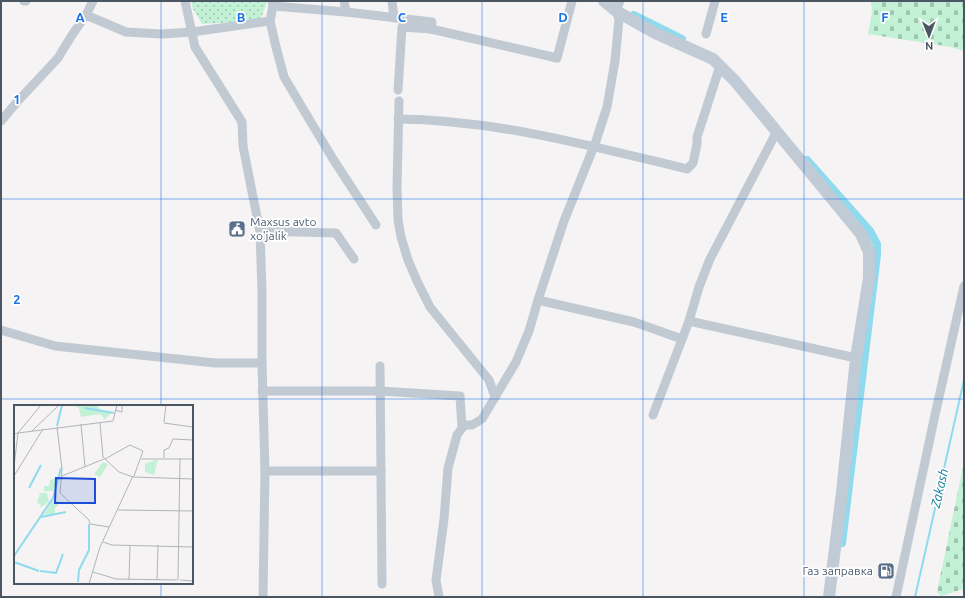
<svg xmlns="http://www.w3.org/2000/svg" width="965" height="598" font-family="Ubuntu,sans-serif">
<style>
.grass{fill:url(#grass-dots)}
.cemetery{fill:url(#cemetery-stones)}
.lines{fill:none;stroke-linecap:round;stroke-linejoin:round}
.stream{stroke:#90daee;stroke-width:2}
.canal{stroke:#90daee;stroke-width:8}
.street{stroke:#c1cad2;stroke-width:9}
.secondary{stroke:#c1cbd6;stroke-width:12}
.grid{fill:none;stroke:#1a73e8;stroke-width:1;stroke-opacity:0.55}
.labels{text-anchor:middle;stroke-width:3.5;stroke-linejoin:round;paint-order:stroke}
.service-label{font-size:12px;fill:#4e5e75;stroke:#fff;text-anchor:start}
.water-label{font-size:13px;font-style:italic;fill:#0c7c9b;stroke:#fff}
.inset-river{fill:none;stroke:#90daee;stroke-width:2}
.inset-road{fill:none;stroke:#b1b4b9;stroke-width:1}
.view{fill:#1d4ed8;fill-opacity:0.15;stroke:#1d4ed8;stroke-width:2}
.inset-edge{fill:none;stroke:#4a5661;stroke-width:2}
.grid-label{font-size:13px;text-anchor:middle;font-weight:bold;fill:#1a73e8;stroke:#fff;stroke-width:3.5;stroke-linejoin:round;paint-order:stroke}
</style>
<defs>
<pattern id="grass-dots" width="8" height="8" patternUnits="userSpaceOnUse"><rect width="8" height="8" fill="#c3f1d5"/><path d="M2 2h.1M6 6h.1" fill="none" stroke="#a0c6b0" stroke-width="1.8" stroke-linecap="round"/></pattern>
<pattern id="cemetery-stones" width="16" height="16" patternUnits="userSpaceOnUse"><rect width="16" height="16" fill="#c3f1d5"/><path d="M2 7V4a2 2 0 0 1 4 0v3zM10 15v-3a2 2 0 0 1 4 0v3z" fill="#a0c6b0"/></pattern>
</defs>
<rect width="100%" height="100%" fill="#f5f3f3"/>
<!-- grass -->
<polygon class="grass" points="191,1 266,1 266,5 261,18 251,21 202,24 193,9"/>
<!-- cemetery -->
<g class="cemetery">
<polygon points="871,1 964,1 964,51 951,47 868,34 872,12"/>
<polygon points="964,462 964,589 941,596 937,592"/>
</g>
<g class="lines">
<!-- stream -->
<polyline class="stream" points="915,597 964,380"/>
<!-- canal -->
<g class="canal">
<polyline points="634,15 682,39"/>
<polyline points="807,160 870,231 877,244 877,255 842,543"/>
</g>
<!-- street -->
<g class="street">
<polyline points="24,1 26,1"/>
<polyline points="185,1 195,47 242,122 243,146 254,202 260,231 262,291 262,363 265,471 263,597"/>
<polyline points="272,1 273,6 270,21 276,47 284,77 333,159 376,225"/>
<polyline points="344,1 346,12"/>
<polyline points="392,1 394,18"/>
<polyline points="273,6 346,12 432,22 431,29 557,58 572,1"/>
<polyline points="86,15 126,32 162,34 192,32 270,21"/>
<polyline points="706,34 715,1"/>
<polyline points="398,90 402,27 431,29"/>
<polyline points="399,101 397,187 398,220 401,237 408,260 417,281 430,307 489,380 495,397"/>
<path d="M398 119C496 120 592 146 687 169L693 163 697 144V137L720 66"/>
<polyline points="1,121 17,102 58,58 72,35 86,15 93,1"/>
<polyline points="260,231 336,233 354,259"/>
<polyline points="538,300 634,322 682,339"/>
<polyline points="689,321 856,358"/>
<polyline points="1,330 55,346 215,363 262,363"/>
<polyline points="380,366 382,584"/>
<polyline points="262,391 380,391 460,396 462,428"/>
<polyline points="653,415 689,321 699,287 710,259 777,131"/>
<polyline points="265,471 381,471"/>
<polyline points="439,597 436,580 444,519 448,468 457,435 462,428 466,425 472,425 482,419 516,362 529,331 538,300 564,221 596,141 607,107 615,61 619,19 616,11 620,1"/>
<polyline points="896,597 935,415 964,286"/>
</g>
<!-- secondary -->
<polyline class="secondary" points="604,1 616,11 655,33 713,59 735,81 861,234 869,252 869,278 856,358 842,492 829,597"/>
</g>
<!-- grid -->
<path class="grid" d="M161 1V406M322 1V597M482 1V597M643 1V597M804 1V597M1 199H964M1 399H964M161 583V597"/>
<!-- icons -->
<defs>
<g id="civic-square" transform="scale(0.9)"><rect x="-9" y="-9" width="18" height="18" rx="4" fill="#5c6f8a" stroke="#fff"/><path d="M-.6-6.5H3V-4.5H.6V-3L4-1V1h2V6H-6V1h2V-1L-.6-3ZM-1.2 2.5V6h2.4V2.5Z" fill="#fff"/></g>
<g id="fuel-square" transform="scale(0.9)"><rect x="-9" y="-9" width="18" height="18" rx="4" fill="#5c6f8a" stroke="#fff"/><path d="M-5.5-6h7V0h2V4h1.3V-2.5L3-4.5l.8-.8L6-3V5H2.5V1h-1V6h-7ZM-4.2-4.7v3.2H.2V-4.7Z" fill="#fff"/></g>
</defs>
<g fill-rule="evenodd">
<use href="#civic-square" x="237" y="229"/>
<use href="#fuel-square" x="886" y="571"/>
</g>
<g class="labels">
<!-- service labels -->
<g class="service-label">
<text x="250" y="226">Maxsus avto<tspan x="250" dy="14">xo'jalik</tspan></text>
<text x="873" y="575" text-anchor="end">Газ заправка</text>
</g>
<!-- water labels -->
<g class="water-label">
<text transform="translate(939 488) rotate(-77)" y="5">Zakash</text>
</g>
</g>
<!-- overview -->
<g transform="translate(14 405)">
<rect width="179" height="179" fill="#f5f3f3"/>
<path d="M144 54 140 70 131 67V59ZM89 57 94 59 86 72 80 69ZM43 73 39 86H30V81H35L36 75ZM26 88H33L35 97 25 103 27 99 23 98ZM39 95 45 96 44 101 41 102V109L30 110Z" fill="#c3f1d5"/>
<path d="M59 0H83L86 5 98 7 91 14 86 9 67 12 65 3Z" fill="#c3f1d5"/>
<path class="inset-river" d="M71 3 100 8M43 21 48 0M15 83 27 60M27 112 52 107M0 151 39 93 47 63M0 157 25 166M26 166 42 168 49 149M64 177 65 165 75 145V119"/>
<path class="inset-road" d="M101 5 108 7V0M150 17 152 0M86 18 89 52 105 67 119 72 179 74M150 18 179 22M67 19 71 62M43 22 48 64 46 88 75 115 76 119 95 122M18 26 45 0M0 29 4 28 27 0M159 34 179 35M150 53V45L155 43 159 34M91 54 116 40 129 46 120 71M127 54H167M0 61 4 28 99 16 103 0M0 71 29 24M48 71 90 54M104 105 179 106M89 137 98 140 179 142M79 167 102 174 163 175M115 175 116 140M143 175 144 140M164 175 166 54H179M166 175 179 176M75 179 86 142 119 71"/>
<path class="view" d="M42 73 81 74V98H41Z"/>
<rect width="179" height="179" class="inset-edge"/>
</g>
<g class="grid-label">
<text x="80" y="22">A</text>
<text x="241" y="22">B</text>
<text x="402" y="22">C</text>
<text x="563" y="22">D</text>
<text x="724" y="22">E</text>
<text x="885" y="22">F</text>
<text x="17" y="104">1</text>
<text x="17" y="304">2</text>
</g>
<!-- border -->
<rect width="965" height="598" fill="none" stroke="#4a5661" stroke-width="4"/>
<!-- north arrow -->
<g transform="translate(929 36) rotate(179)" stroke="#ffffff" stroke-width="3" paint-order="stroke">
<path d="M0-3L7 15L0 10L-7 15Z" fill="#4a5661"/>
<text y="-6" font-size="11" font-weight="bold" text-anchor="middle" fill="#4a5661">N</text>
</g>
</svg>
